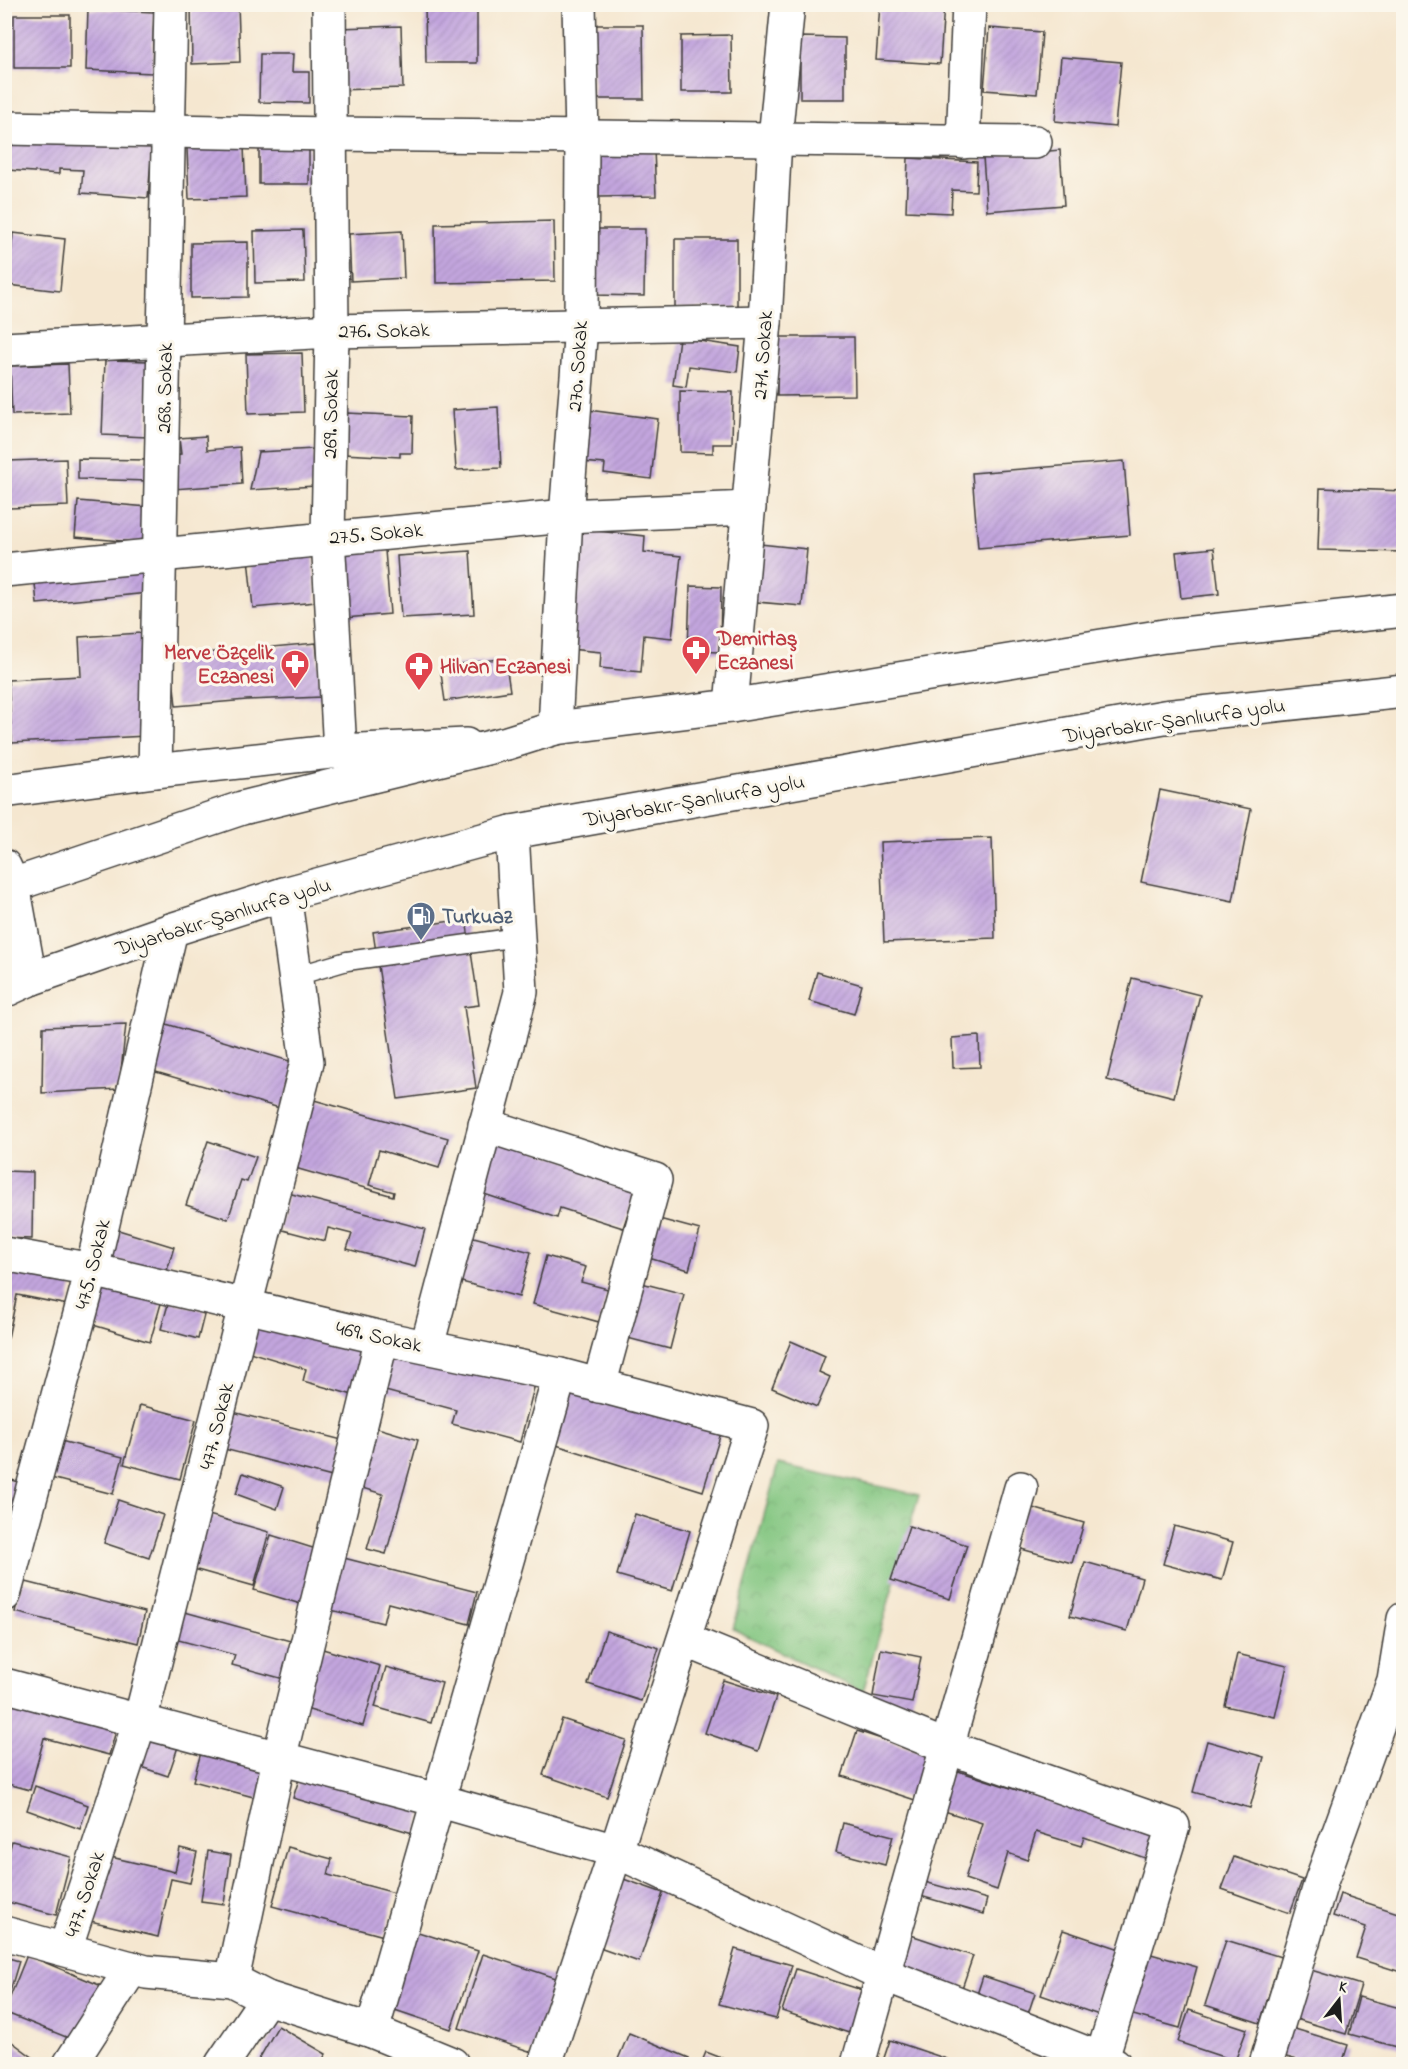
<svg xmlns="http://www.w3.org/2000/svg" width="1408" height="2069" font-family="'Indie Flower',sans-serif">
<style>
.park{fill:url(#park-crowns);stroke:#4e704e;stroke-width:1.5}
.building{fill:url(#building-hatch)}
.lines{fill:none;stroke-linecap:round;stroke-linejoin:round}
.lane-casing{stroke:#3d3a37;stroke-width:21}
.street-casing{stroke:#3d3a37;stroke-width:36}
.secondary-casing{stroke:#3d3a37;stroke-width:36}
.highway-casing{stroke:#3d3a37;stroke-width:36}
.lane{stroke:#fff;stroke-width:18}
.street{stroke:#fff;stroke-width:33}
.secondary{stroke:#fff;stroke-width:33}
.highway{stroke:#fff;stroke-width:33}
.labels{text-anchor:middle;stroke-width:6;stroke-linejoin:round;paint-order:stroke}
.street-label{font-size:21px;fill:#1c1c1c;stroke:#fbf7ec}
.health-label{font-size:21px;font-weight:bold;fill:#be3a42;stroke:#fbf7ec;text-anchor:start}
.service-label{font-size:21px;font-weight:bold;fill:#4e5e75;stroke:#fbf7ec;text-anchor:start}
</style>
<defs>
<pattern id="park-crowns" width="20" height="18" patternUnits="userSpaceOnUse" patternTransform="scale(1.5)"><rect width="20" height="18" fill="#81c57f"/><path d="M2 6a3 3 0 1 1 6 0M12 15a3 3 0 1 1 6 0" fill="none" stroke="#6fa96d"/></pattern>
<pattern id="building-hatch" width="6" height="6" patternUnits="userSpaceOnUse" patternTransform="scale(1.5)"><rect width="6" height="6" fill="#c3a6de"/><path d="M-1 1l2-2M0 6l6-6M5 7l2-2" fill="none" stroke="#a78ebe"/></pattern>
</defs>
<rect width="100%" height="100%" fill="#fbf7ec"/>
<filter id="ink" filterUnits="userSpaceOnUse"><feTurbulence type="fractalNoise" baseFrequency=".0167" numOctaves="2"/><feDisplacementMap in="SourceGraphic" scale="12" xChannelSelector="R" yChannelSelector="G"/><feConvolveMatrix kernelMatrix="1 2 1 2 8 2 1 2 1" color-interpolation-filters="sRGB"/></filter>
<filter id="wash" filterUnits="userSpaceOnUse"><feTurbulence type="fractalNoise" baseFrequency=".008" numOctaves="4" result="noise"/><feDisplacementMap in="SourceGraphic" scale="24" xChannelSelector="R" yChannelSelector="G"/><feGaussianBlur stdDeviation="1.35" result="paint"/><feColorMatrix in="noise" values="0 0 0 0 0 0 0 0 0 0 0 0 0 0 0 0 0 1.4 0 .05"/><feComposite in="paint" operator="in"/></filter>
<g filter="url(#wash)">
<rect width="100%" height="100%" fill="#f5e7d0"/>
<!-- park -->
<polygon class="park" points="778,1464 919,1495 863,1692 733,1629"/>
<g id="blocks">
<!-- building -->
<g class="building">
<polygon points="238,4 240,62 192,64 191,5"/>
<polygon points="425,4 477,4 477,63 426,63"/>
<polygon points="880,4 944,4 940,64 876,60"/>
<polygon points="88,9 154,12 152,73 86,70"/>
<rect x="14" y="15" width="56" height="53"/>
<polygon points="593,25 643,25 644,99 594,99"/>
<polygon points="401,26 403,88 335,90 339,28"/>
<polygon points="989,28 1042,32 1037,94 984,90"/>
<polygon points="731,35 732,92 681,92 681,36"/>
<polygon points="800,37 845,38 845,99 800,99"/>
<polygon points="260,54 293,54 292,72 309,72 309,103 259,102"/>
<polygon points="1061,57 1121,62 1115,127 1055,121"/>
<polygon points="11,136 152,146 148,198 81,193 83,170 59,169 59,174 8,170"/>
<rect x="259" y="144" width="50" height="40"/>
<polygon points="244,146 246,197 189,199 187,148"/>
<polygon points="654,149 656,196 599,197 598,150"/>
<polygon points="1060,150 1064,205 987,211 983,157"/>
<polygon points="908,158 977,162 976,191 952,190 951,213 906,211"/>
<polygon points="554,221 555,281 436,283 435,224"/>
<polygon points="593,229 645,229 644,296 593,295"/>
<polygon points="303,230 305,282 255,283 254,231"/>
<polygon points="402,231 404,278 351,281 349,234"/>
<polygon points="13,233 65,239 60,291 8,285"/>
<rect x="675" y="239" width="62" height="69"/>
<polygon points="248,242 248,297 191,298 191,243"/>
<polygon points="777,337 854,337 855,395 777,396"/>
<polygon points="679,338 740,347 737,372 689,366 686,387 673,385"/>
<polygon points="302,353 304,412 248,414 246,354"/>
<polygon points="105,360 150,361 147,437 102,435"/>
<polygon points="68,364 70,413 12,415 10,366"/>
<polygon points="680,391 733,392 732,444 713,444 713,453 680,452"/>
<polygon points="498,407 501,468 456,470 452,410"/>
<polygon points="588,410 658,419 651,479 604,473 605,464 582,462"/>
<polygon points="346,413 413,416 412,453 400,453 400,457 343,454"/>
<polygon points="206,436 207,450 240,447 242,484 173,489 171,455 181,454 179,438"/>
<polygon points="314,449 315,486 250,490 258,452"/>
<polygon points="66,459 68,506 9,508 8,461"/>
<polygon points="78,459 148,460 148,481 78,479"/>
<polygon points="1124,461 1130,535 978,548 972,473"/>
<polygon points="1320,488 1404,491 1404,552 1318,550"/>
<polygon points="78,501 148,507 145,543 75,537"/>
<polygon points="576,529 645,536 644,552 681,556 672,638 644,635 641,672 600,668 601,652 569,649"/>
<polygon points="750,543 807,549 802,606 745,601"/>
<polygon points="1214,548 1219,594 1181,598 1176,552"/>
<polygon points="385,550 390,614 345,618 340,553"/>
<polygon points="470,551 474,614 401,618 397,556"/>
<polygon points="312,552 316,602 253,608 248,558"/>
<polygon points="145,562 148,593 37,604 34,573"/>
<polygon points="690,586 721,587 720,652 688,651"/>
<polygon points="141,633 146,736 12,743 8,680 81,676 79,637"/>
<polygon points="316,643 322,697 247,700 176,706 171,656"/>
<polygon points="505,658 510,691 445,701 440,667"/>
<polygon points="1160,790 1251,809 1233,901 1141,882"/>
<polygon points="992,838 995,938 884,942 880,842"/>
<polygon points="466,919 479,1005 464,1007 476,1088 398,1099 373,932"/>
<polygon points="817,972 862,985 854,1014 809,1001"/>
<polygon points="1132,978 1200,995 1174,1097 1107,1080"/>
<polygon points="163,1023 296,1063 283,1109 149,1070"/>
<polygon points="126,1024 119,1089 42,1093 43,1027"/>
<polygon points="979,1036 980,1067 953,1068 952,1038"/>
<polygon points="8,1053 6,1095 4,1095 4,1054"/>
<polygon points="307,1098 448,1138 439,1168 379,1150 369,1185 394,1192 393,1196 288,1166"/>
<polygon points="495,1138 638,1184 623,1228 560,1208 557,1218 478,1192"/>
<polygon points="208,1141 256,1157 247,1182 241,1180 228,1219 186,1205"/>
<polygon points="4,1171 33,1172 32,1239 4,1238"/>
<polygon points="288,1193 425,1229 415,1267 347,1249 352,1234 328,1228 325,1241 279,1229"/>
<polygon points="652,1217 700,1230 689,1270 642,1256"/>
<polygon points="112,1228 174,1247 166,1274 103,1256"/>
<polygon points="466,1235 531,1252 519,1297 454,1280"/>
<polygon points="546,1256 586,1267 581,1282 608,1289 599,1322 533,1304"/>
<polygon points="4,1266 73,1280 68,1305 17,1295 8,1338 4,1337"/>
<polygon points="630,1280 684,1294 670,1349 616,1335"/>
<polygon points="105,1284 162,1300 150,1342 93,1325"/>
<polygon points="169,1301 205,1311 198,1339 161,1329"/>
<polygon points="254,1314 368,1347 353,1395 303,1381 306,1369 243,1350"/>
<polygon points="791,1341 825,1356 819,1372 830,1377 817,1407 772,1388"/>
<polygon points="390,1346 535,1384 520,1442 452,1424 456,1410 378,1389"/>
<polygon points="571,1387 721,1433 703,1491 553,1444"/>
<polygon points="140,1405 196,1420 180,1479 124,1464"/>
<polygon points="233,1412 346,1441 336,1478 224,1449"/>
<polygon points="371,1426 418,1440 386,1554 367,1549 383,1494 355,1486"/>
<polygon points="57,1440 123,1457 113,1494 47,1477"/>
<polygon points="243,1473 284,1487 277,1509 236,1494"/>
<polygon points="4,1478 23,1483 14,1514 4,1511"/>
<polygon points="118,1500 163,1515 149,1558 104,1543"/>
<polygon points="1026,1506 1084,1523 1072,1563 1014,1547"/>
<polygon points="198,1512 269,1532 254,1586 183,1566"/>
<polygon points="635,1514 690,1531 672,1591 617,1575"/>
<polygon points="909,1526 967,1545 950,1599 891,1580"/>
<polygon points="1174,1526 1233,1542 1222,1580 1163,1564"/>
<polygon points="271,1535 316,1549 304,1605 254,1590"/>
<polygon points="340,1557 477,1592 469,1624 388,1603 383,1623 327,1609"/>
<polygon points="1085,1562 1142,1578 1127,1631 1070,1616"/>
<polygon points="22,1581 145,1612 138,1643 15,1612"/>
<polygon points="174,1609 294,1642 284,1679 232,1665 235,1655 167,1637"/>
<polygon points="606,1631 659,1648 641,1701 588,1684"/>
<polygon points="316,1647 380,1666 363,1726 299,1707"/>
<polygon points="881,1649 921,1657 912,1703 873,1696"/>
<polygon points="1237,1654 1287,1666 1275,1717 1225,1706"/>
<polygon points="386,1667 442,1683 431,1723 375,1707"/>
<polygon points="723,1680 776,1697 758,1751 705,1733"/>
<polygon points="4,1695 118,1724 109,1755 44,1738 30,1790 4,1783"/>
<polygon points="562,1719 626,1740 607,1797 543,1775"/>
<polygon points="857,1731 930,1755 915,1800 842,1776"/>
<polygon points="146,1732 179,1744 168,1776 135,1765"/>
<polygon points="1207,1741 1264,1757 1250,1808 1193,1792"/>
<polygon points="202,1749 270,1767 261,1799 193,1781"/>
<polygon points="952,1769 1156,1835 1148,1859 1084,1837 1081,1846 1036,1832 1027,1860 1008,1853 997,1890 965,1879 982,1823 938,1809"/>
<polygon points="300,1776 422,1811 416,1834 293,1798"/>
<polygon points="35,1786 88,1805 80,1829 27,1810"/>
<polygon points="843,1823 893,1836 885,1865 836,1852"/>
<polygon points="12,1841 71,1857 56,1915 4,1901 4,1870"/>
<polygon points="288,1847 332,1859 328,1875 395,1893 384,1936 272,1906"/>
<polygon points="180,1848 197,1852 190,1883 171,1879 158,1937 86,1920 102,1855 175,1872"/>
<polygon points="208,1851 231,1855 224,1904 201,1901"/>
<polygon points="1234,1857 1302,1880 1290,1913 1222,1889"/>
<polygon points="615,1876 663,1893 639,1962 591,1945"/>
<polygon points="921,1881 987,1899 983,1914 917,1895"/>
<polygon points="1340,1894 1404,1915 1404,1973 1356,1958 1366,1927 1333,1916"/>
<polygon points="1063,1930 1120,1949 1099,2015 1041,1995"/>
<polygon points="415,1931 478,1951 451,2029 389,2008"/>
<polygon points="908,1934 973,1956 961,1991 896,1969"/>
<polygon points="1226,1940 1281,1957 1260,2023 1205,2005"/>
<polygon points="735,1949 792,1965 776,2019 719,2004"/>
<polygon points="1144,1952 1197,1967 1180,2028 1126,2013"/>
<polygon points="483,1954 556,1978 532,2052 459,2028"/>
<polygon points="27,1955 104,1987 81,2043 4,2012"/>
<polygon points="5,1957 19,1961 8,1998 5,1997"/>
<polygon points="796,1969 862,1990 849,2033 782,2011"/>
<polygon points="1311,1970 1361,1985 1346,2034 1296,2019"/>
<polygon points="983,1976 1035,1993 1025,2023 973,2007"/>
<polygon points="1359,1997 1404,2009 1404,2037 1401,2048 1349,2034"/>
<polygon points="1189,2010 1247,2029 1235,2061 1178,2042"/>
<polygon points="278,2026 326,2054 320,2064 256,2064"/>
<polygon points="1285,2026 1348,2045 1342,2064 1311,2064 1276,2054"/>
<polygon points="629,2033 689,2058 686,2064 616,2064"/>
<polygon points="4,2036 35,2059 31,2064 4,2064"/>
<polygon points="890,2040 947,2059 946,2064 882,2064"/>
<polygon points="706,2052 737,2064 701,2064"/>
</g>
</g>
</g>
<g filter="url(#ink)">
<use href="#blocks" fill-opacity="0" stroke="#3d3a37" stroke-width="1.5"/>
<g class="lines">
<!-- lane casing -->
<g class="lane-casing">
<polyline id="lane" points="296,976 347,961 518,937"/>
</g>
<!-- street casing -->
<g class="street-casing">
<g id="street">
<polyline points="329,4 332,331 328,537 340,751"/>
<polyline points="4,128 330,134 1035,142"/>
<polyline points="963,142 969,4"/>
<polyline points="4,349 332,331 765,322"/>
<polyline points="4,570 566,516 749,508"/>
<polyline points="731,706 765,322 775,139 788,4"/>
<polyline points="555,728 566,516 581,326 582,137 579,4"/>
<polyline points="155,771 171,4"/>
<polyline points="485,1125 655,1180 599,1386"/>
<polyline points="4,1254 92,1270 382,1338 560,1375 752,1426 616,1851 437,1800 4,1685"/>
<polyline points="427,1346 521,992 512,832"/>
<polyline points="1021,1488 947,1747 1173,1826 1100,2064"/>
<polyline points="4,1595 92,1270 171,930"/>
<polyline points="685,1640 947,1747 858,2064"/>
<polyline points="65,1949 140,1721 307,1062 284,894"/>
<polyline points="232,1980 279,1759 382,1338"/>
<polyline points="372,2031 560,1375"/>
<polyline points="70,2064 132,1968"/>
<polyline points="222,2064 267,1998"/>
<polyline points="545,2064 616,1851 883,1974 1114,2064"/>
<polyline points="1266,2064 1322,1879 1394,1680 1404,1619"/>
</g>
</g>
<!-- secondary casing -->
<g class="secondary-casing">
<g id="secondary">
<polyline points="4,791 155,771 340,751 466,745"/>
<polyline points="4,1933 146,1972 232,1980 267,1998 372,2031 452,2064"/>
</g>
</g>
<!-- highway casing -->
<g class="highway-casing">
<g id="highway">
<polyline points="4,866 13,885 30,979"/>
<polyline points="4,888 242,808 507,743 555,728 731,706 1164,636 1404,610"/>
<polyline points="4,991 30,979 171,930 284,894 512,832 1164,717 1404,691"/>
</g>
</g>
<!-- lane -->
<use href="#lane" class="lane"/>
<!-- street -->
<use href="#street" class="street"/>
<!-- secondary -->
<use href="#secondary" class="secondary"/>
<!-- highway -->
<use href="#highway" class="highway"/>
</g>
</g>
<!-- icons -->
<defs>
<g id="pharmacy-pin" transform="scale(1.5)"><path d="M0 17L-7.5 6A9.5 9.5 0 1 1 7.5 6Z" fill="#e0444e" stroke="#fbf7ec"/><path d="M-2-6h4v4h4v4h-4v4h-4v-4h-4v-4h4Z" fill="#fff"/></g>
<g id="fuel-pin" transform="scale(1.5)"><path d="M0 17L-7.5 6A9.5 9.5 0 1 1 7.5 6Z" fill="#5c6f8a" stroke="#fbf7ec"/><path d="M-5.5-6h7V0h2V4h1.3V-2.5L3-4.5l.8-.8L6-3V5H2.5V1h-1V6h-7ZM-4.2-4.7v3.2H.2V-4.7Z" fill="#fff"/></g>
</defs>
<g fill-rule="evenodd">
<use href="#pharmacy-pin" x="696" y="650"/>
<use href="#pharmacy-pin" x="295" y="664"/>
<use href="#pharmacy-pin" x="419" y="666"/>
<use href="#fuel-pin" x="421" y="916"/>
</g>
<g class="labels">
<!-- street labels -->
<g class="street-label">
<text transform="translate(384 330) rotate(-1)" y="7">276. Sokak</text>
<text transform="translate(762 355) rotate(-86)" y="7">271. Sokak</text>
<text transform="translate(577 366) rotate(-86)" y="7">270. Sokak</text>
<text transform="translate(164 388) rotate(-89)" y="7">268. Sokak</text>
<text transform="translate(330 414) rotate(-89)" y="7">269. Sokak</text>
<text transform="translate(376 533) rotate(-5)" y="7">275. Sokak</text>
<text transform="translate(1174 720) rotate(-8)" y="7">Diyarbakır-Şanlıurfa yolu</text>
<text transform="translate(694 800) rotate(-10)" y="7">Diyarbakır-Şanlıurfa yolu</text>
<text transform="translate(223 916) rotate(-17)" y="7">Diyarbakır-Şanlıurfa yolu</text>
<text transform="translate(92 1264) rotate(-76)" y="7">475. Sokak</text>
<text transform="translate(379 1336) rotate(12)" y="7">469. Sokak</text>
<text transform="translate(216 1426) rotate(-76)" y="7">477. Sokak</text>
<text transform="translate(84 1894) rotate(-72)" y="7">477. Sokak</text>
</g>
<!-- health labels -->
<g class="health-label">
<text x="717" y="645">Demirtaş<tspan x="717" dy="24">Eczanesi</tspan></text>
<text x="274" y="659" text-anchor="end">Merve Özçelik<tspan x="274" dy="24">Eczanesi</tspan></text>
<text x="440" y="673">Hilvan Eczanesi</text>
</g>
<!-- service labels -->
<g class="service-label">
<text x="442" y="923">Turkuaz</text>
</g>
</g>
<!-- margin -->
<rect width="1408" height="2069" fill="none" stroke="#fbf7ec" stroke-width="24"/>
<!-- north arrow -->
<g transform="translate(1339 2000) rotate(17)" stroke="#fbf7ec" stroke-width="4.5" paint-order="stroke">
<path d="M0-4.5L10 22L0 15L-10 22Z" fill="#1c1c1c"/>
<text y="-9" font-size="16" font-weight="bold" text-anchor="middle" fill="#1c1c1c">K</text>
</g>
</svg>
